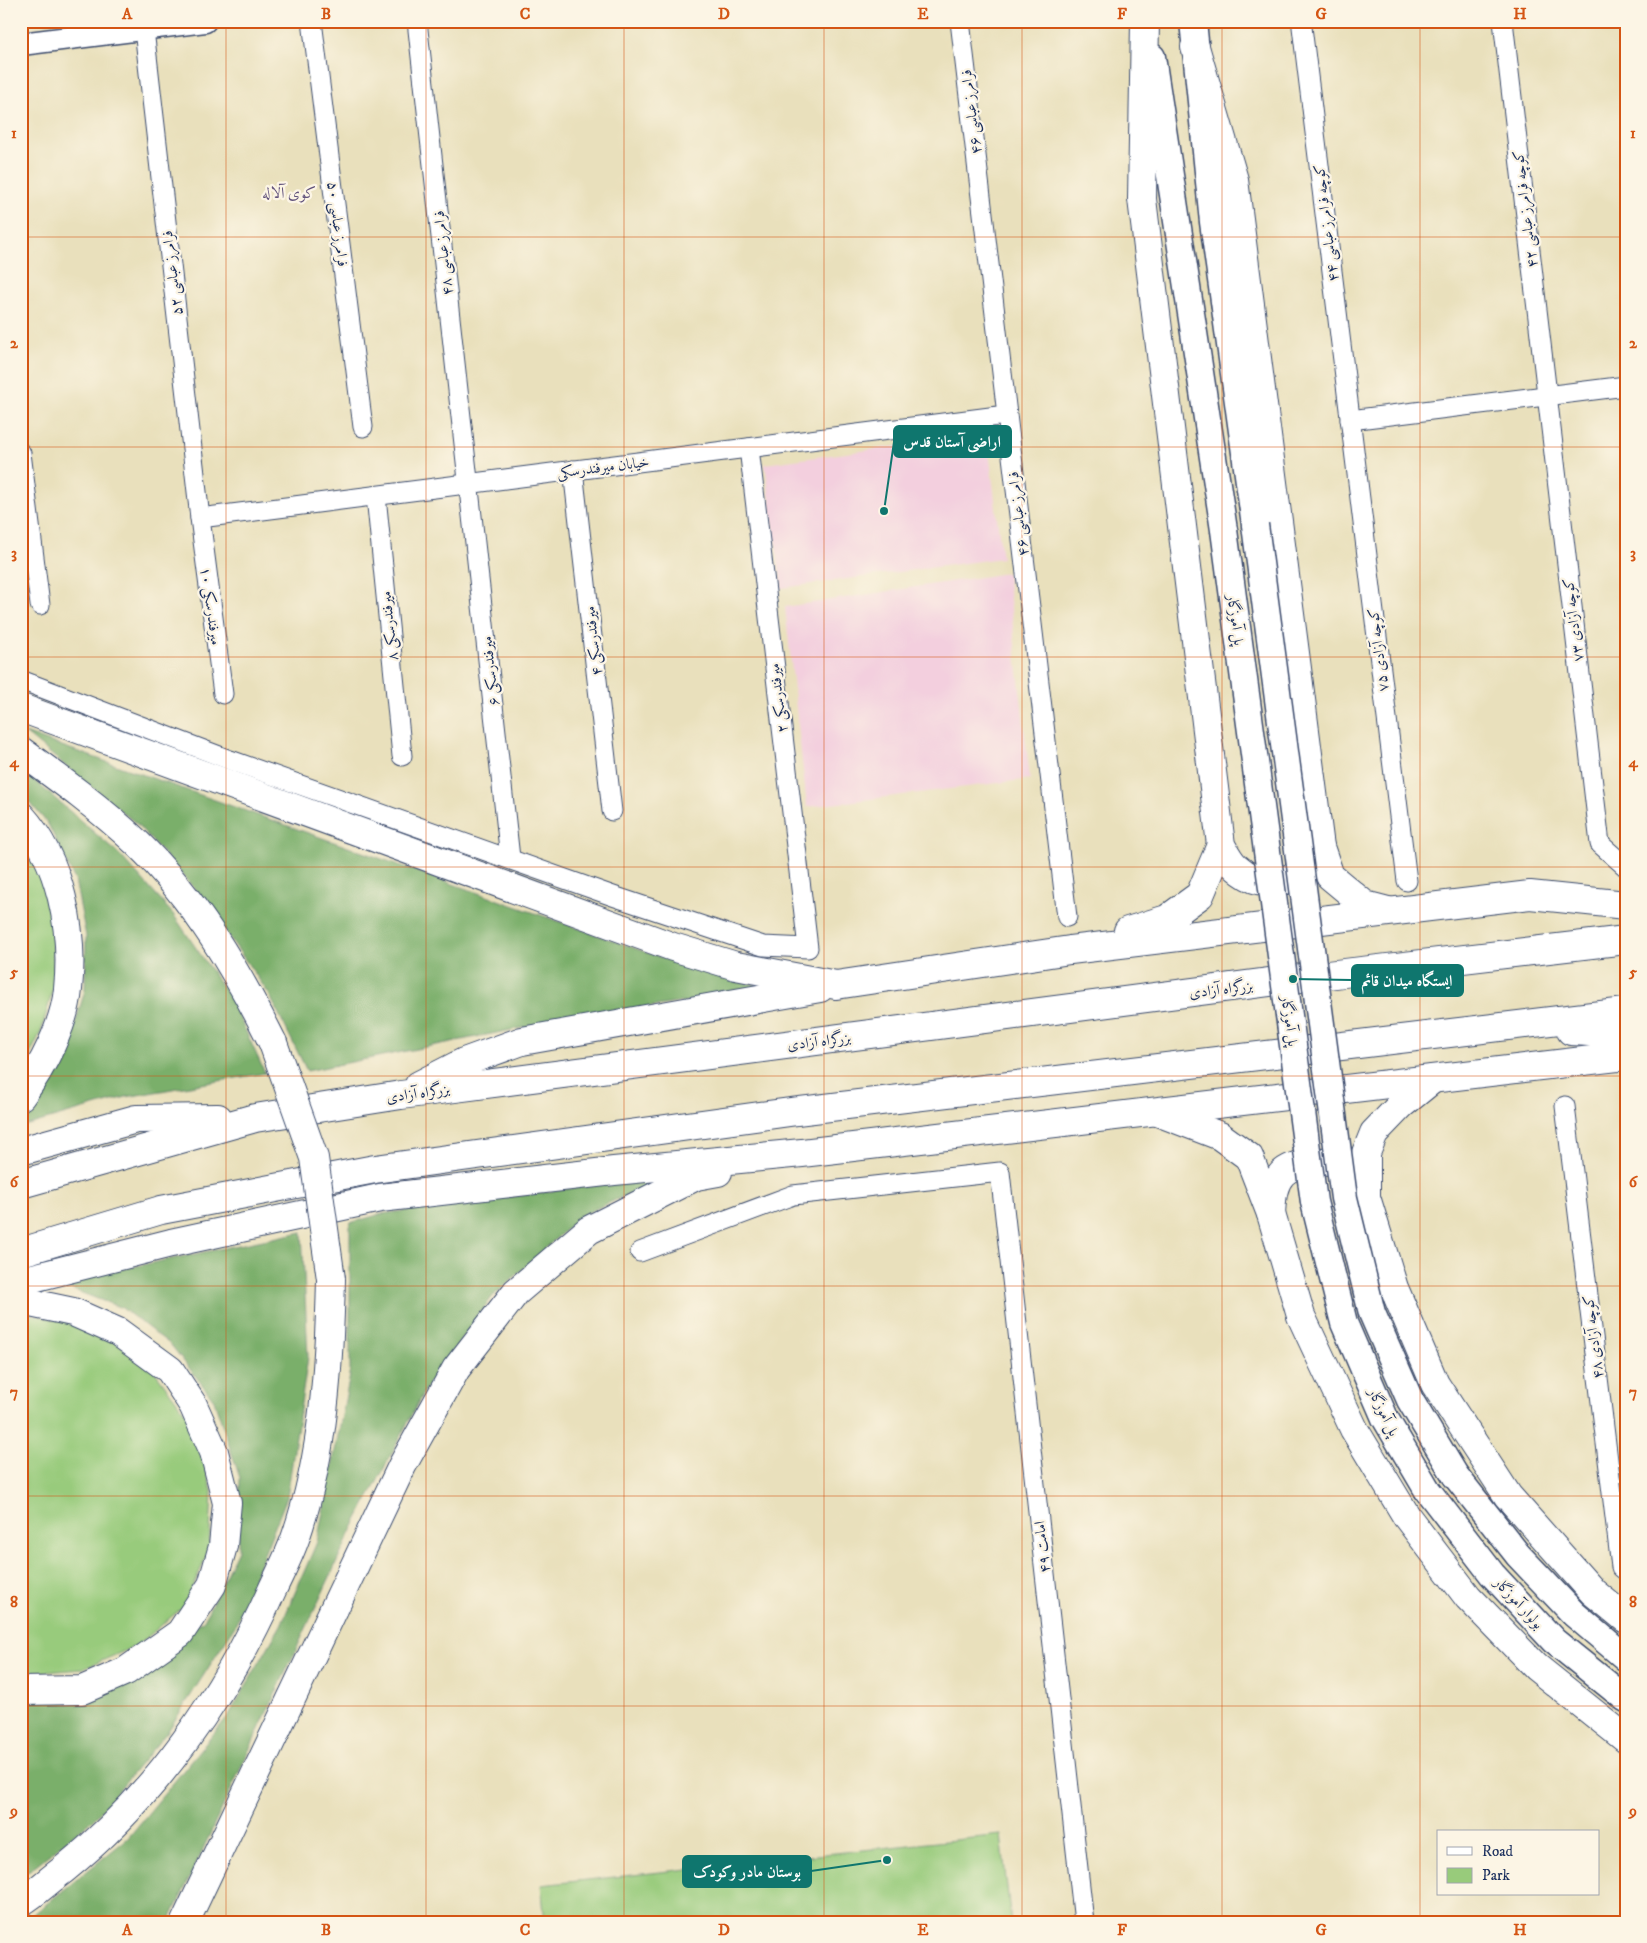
<svg xmlns="http://www.w3.org/2000/svg" width="1647" height="1943" font-family="'IM FELL DW Pica',Amiri,serif">
<style>
.built{fill:#f3cfde}
.green{fill:#98cb7b;stroke:#5a7d6c}
.forest{fill:#7aaf6b;stroke:#4a6f64}
.lines{fill:none;stroke-linecap:round;stroke-linejoin:round}
.minor-casing{stroke:#3a4a6c;stroke-width:21}
.tertiary-casing{stroke:#3a4a6c;stroke-width:25}
.secondary-casing{stroke:#3a4a6c;stroke-width:29}
.trunk-casing{stroke:#3a4a6c;stroke-width:30}
.minor{stroke:#fff;stroke-width:19}
.tertiary{stroke:#fff;stroke-width:22}
.secondary{stroke:#fff;stroke-width:26}
.trunk{stroke:#fff;stroke-width:28}
.secondary-bridge-casing{stroke:#3a4a6c;stroke-width:29;stroke-linecap:butt}
.trunk-bridge-casing{stroke:#3a4a6c;stroke-width:30;stroke-linecap:butt}
.secondary-bridge{stroke:#fff;stroke-width:26}
.trunk-bridge{stroke:#fff;stroke-width:28}
.grid{fill:none;stroke:#d45514;stroke-width:1;stroke-opacity:0.55}
.labels{text-anchor:middle;stroke-width:4.5;stroke-linejoin:round;paint-order:stroke}
.street-label{font-size:15px;fill:#1b2f5e;stroke:#fcf5e5}
.neighbourhood-label{font-size:16px;fill:#62537c;stroke:#fcf5e5}
.leader{fill:none;stroke:#0f766e;stroke-width:2}
.callout-dot{fill:#0f766e;stroke:#fcf5e5;stroke-width:2}
.callout{fill:#0f766e;stroke:#0f766e;stroke-width:2}
.callout-label{font-size:16px;text-anchor:middle;font-weight:bold;fill:#fff}
.neatline{fill:none;stroke:#d45514;stroke-width:2}
.grid-label{font-size:16px;text-anchor:middle;font-weight:bold;fill:#d45514}
</style>
<rect width="100%" height="100%" fill="#fcf5e5"/>
<filter id="ink" filterUnits="userSpaceOnUse"><feTurbulence type="fractalNoise" baseFrequency=".02" numOctaves="2"/><feDisplacementMap in="SourceGraphic" scale="10" xChannelSelector="R" yChannelSelector="G"/><feConvolveMatrix kernelMatrix="1 2 1 2 8 2 1 2 1" color-interpolation-filters="sRGB"/></filter>
<filter id="wash" filterUnits="userSpaceOnUse"><feTurbulence type="fractalNoise" baseFrequency=".0096" numOctaves="4" result="noise"/><feDisplacementMap in="SourceGraphic" scale="20" xChannelSelector="R" yChannelSelector="G"/><feGaussianBlur stdDeviation="1.12" result="paint"/><feColorMatrix in="noise" values="0 0 0 0 0 0 0 0 0 0 0 0 0 0 0 0 0 1.4 0 .05"/><feComposite in="paint" operator="in"/></filter>
<g filter="url(#wash)">
<rect width="100%" height="100%" fill="#e9e0bc"/>
<!-- built -->
<g class="built">
<polygon points="987,434 1002,558 782,588 765,464"/>
<polygon points="1007,573 1030,779 807,807 785,607"/>
</g>
<!-- green -->
<g class="green">
<polygon points="21,841 43,879 52,928 54,985 41,1032 21,1072"/>
<polygon points="21,1312 99,1329 152,1368 193,1423 212,1491 209,1551 184,1606 138,1645 83,1669 32,1673 21,1669"/>
<polygon points="1001,1835 1011,1922 545,1922 541,1885"/>
</g>
<!-- forest -->
<g class="forest">
<polygon points="25,733 668,960 769,989 551,1022 307,1071 269,994 200,895 137,824"/>
<polygon points="21,769 118,853 173,914 232,1001 265,1073 126,1097 21,1127 21,1119 68,1049 85,990 86,936 75,880 48,824 21,792"/>
<polygon points="671,1175 582,1215 492,1297 424,1391 349,1536 169,1922 24,1922 128,1838 229,1715 281,1625 317,1542 350,1375 350,1223 381,1214"/>
<polygon points="302,1232 308,1357 287,1497 235,1626 168,1731 96,1817 21,1877 21,1699 84,1698 204,1620 238,1550 240,1478 214,1400 171,1345 122,1308 55,1283"/>
</g>
</g>
<g filter="url(#ink)">
<g class="lines">
<!-- minor casing -->
<g class="minor-casing">
<g id="minor">
<polyline points="143,21 200,518 223,694"/>
<polyline points="312,21 363,427"/>
<polyline points="417,21 510,858"/>
<polyline points="960,21 1067,917"/>
<polyline points="1503,21 1600,844 1626,867"/>
<polyline points="1302,27 1407,881"/>
<polyline points="1350,420 1626,386"/>
<polyline points="21,453 40,605"/>
<polyline points="573,470 612,811"/>
<polyline points="376,496 402,756"/>
<polyline points="200,518 1006,415"/>
<polyline points="21,680 230,760 613,896 763,946 808,948 749,448"/>
<polyline points="1565,1106 1621,1567 1626,1571"/>
<polyline points="640,1252 793,1195 1000,1172 1084,1922"/>
</g>
</g>
<!-- tertiary casing -->
<g class="tertiary-casing">
<polyline id="tertiary" points="21,44 205,21"/>
</g>
<!-- secondary casing -->
<g class="secondary-casing">
<g id="secondary">
<polyline points="1193,21 1213,222 1255,525"/>
<polyline points="1152,57 1224,530"/>
<polyline points="1455,1475 1518,1555 1574,1614 1626,1658"/>
<polyline points="1428,1491 1492,1574 1554,1641 1626,1699"/>
</g>
</g>
<!-- trunk casing -->
<g class="trunk-casing">
<g id="trunk">
<path d="M1145 21 1142 199 1221 845C1225 852 1230 862 1236 867 1267 895 1303 882 1320 847"/>
<polyline points="1195,47 1234,180 1320,847 1330,876 1365,905 1388,911"/>
<polyline points="21,708 673,947 736,966 836,985 1070,950 1530,895 1626,905"/>
<path d="M21 751C61 780 101 809 137 843 195 899 237 971 273 1043"/>
<path d="M21 816C61 860 74 931 68 989 65 1024 42 1068 21 1096"/>
<polyline points="1128,931 1167,919 1200,895 1221,845"/>
<polyline points="1571,1031 1626,1034"/>
<polyline points="1433,1079 1401,1105 1374,1133 1366,1153 1366,1197 1394,1288 1435,1384 1508,1496 1593,1592 1626,1619"/>
<polyline points="419,1085 464,1062 522,1041 820,988"/>
<polyline points="1160,1113 1220,1136 1249,1157 1271,1214 1301,1316 1354,1429 1407,1517 1468,1597 1536,1667 1626,1739"/>
<polyline points="21,1151 136,1119 218,1118"/>
<polyline points="21,1184 255,1118 401,1095 1293,979 1626,940"/>
<path d="M1271 1214C1272 1200 1272 1185 1282 1174 1294 1161 1331 1159 1346 1165 1351 1166 1355 1172 1358 1175"/>
<polyline points="21,1252 161,1210 375,1169 790,1112 1626,1012"/>
<polyline points="21,1281 171,1243 380,1198 614,1171 802,1153 1626,1056"/>
<polyline points="21,1301 73,1312 118,1332 170,1370 193,1405 214,1452 227,1503 223,1546 212,1585 180,1633 126,1671 82,1690 21,1691"/>
<path d="M21 1902C36 1893 49 1880 63 1870 155 1796 225 1696 273 1588 281 1571 290 1554 296 1536 324 1454 329 1366 331 1279"/>
<polyline points="185,1922 402,1466 456,1369 516,1292 589,1230 696,1176 718,1172"/>
</g>
</g>
<!-- minor -->
<use href="#minor" class="minor"/>
<!-- tertiary -->
<use href="#tertiary" class="tertiary"/>
<!-- secondary -->
<use href="#secondary" class="secondary"/>
<!-- trunk -->
<use href="#trunk" class="trunk"/>
<!-- secondary-bridge casing -->
<g class="secondary-bridge-casing">
<g id="secondary-bridge">
<polyline points="1255,525 1344,1198 1372,1313 1410,1400 1455,1475"/>
<polyline points="1224,530 1314,1202 1344,1323 1385,1418 1428,1491"/>
</g>
</g>
<!-- trunk-bridge casing -->
<g class="trunk-bridge-casing">
<polyline id="trunk-bridge" points="273,1043 314,1158 331,1279"/>
</g>
<!-- secondary-bridge -->
<use href="#secondary-bridge" class="secondary-bridge"/>
<!-- trunk-bridge -->
<use href="#trunk-bridge" class="trunk-bridge"/>
</g>
</g>
<!-- grid -->
<path class="grid" d="M226 21V1922M426 21V1922M624 21V1922M824 21V1922M1022 21V1922M1222 21V1922M1420 21V1922M21 237H1626M21 447H1626M21 657H1626M21 867H1626M21 1076H1626M21 1286H1626M21 1496H1626M21 1706H1626"/>
<g class="labels">
<!-- street labels -->
<g class="street-label">
<text transform="translate(971 112) rotate(-97)" y="5">فرامرز عباسی ۴۶</text>
<text transform="translate(1525 209) rotate(-97)" y="5">کوچه فرامرز عباسی ۴۲</text>
<text transform="translate(1326 223) rotate(-97)" y="5">کوچه فرامرز عباسی ۴۴</text>
<text transform="translate(338 224) rotate(83)" y="5">فرامرز عباسی ۵۰</text>
<text transform="translate(443 253) rotate(-96)" y="5">فرامرز عباسی ۴۸</text>
<text transform="translate(172 273) rotate(-97)" y="5">فرامرز عباسی ۵۲</text>
<text transform="translate(603 467) rotate(-7)" y="5">خیابان میرفندرسکی</text>
<text transform="translate(1018 514) rotate(-97)" y="5">فرامرز عباسی ۴۶</text>
<text transform="translate(211 606) rotate(82)" y="5">میرفندرسکی ۱۰</text>
<text transform="translate(1236 620) rotate(82)" y="5">پل آموزگار</text>
<text transform="translate(1573 620) rotate(-97)" y="5">کوچه آزادی ۷۳</text>
<text transform="translate(389 626) rotate(-96)" y="5">میرفندرسکی ۸</text>
<text transform="translate(593 641) rotate(-96)" y="5">میرفندرسکی ۴</text>
<text transform="translate(1378 650) rotate(-97)" y="5">کوچه آزادی ۷۵</text>
<text transform="translate(490 671) rotate(-96)" y="5">میرفندرسکی ۶</text>
<text transform="translate(778 698) rotate(-97)" y="5">میرفندرسکی ۲</text>
<text transform="translate(1221 989) rotate(-7)" y="5">بزرگراه آزادی</text>
<text transform="translate(1290 1021) rotate(82)" y="5">پل آموزگار</text>
<text transform="translate(819 1041) rotate(-7)" y="5">بزرگراه آزادی</text>
<text transform="translate(418 1093) rotate(-8)" y="5">بزرگراه آزادی</text>
<text transform="translate(1593 1337) rotate(-97)" y="5">کوچه آزادی ۴۸</text>
<text transform="translate(1384 1412) rotate(64)" y="5">پل آموزگار</text>
<text transform="translate(1042 1547) rotate(-96)" y="5">امامت ۴۹</text>
<text transform="translate(1519 1603) rotate(47)" y="5">بولوار آموزگار</text>
</g>
<!-- neighbourhood labels -->
<g class="neighbourhood-label">
<text x="289" y="198">کوی آلاله</text>
</g>
</g>
<!-- callouts -->
<path class="leader" d="M884 511L894 442M1293 979L1352 980M887 1860L811 1871"/>
<g class="callout-dot">
<circle cx="884" cy="511" r="5"/>
<circle cx="1293" cy="979" r="5"/>
<circle cx="887" cy="1860" r="5"/>
</g>
<g class="callout">
<rect x="894" y="426" width="117" height="31" rx="5"/>
<rect x="1352" y="965" width="111" height="31" rx="5"/>
<rect x="683" y="1856" width="128" height="31" rx="5"/>
</g>
<g class="callout-label">
<text x="952" y="447">اراضی آستان قدس</text>
<text x="1407" y="986">ایستگاه میدان قائم</text>
<text x="747" y="1877">بوستان مادر وکودک</text>
</g>
<!-- margin -->
<rect width="1647" height="1943" fill="none" stroke="#fcf5e5" stroke-width="55"/>
<!-- legend -->
<rect x="1437" y="1830" width="162" height="65" fill="#fcf5e5" stroke="#a2a6af"/>
<rect x="1447" y="1847" width="25" height="8" fill="#ffffff" stroke="#a2a6af"/>
<text x="1482" y="1856" font-size="15" fill="#1b2f5e">Road</text>
<rect x="1447" y="1868" width="25" height="15" fill="#98cb7b" stroke="#a2a6af"/>
<text x="1482" y="1880" font-size="15" fill="#1b2f5e">Park</text>
<rect x="28" y="28" width="1592" height="1888" class="neatline"/>
<g class="grid-label">
<text x="127" y="19">A</text>
<text x="326" y="19">B</text>
<text x="525" y="19">C</text>
<text x="724" y="19">D</text>
<text x="923" y="19">E</text>
<text x="1122" y="19">F</text>
<text x="1321" y="19">G</text>
<text x="1520" y="19">H</text>
<text x="14" y="138">1</text>
<text x="1633" y="138">1</text>
<text x="14" y="348">2</text>
<text x="1633" y="348">2</text>
<text x="14" y="558">3</text>
<text x="1633" y="558">3</text>
<text x="14" y="767">4</text>
<text x="1633" y="767">4</text>
<text x="14" y="977">5</text>
<text x="1633" y="977">5</text>
<text x="14" y="1187">6</text>
<text x="1633" y="1187">6</text>
<text x="14" y="1397">7</text>
<text x="1633" y="1397">7</text>
<text x="14" y="1607">8</text>
<text x="1633" y="1607">8</text>
<text x="14" y="1816">9</text>
<text x="1633" y="1816">9</text>
<text x="127" y="1935">A</text>
<text x="326" y="1935">B</text>
<text x="525" y="1935">C</text>
<text x="724" y="1935">D</text>
<text x="923" y="1935">E</text>
<text x="1122" y="1935">F</text>
<text x="1321" y="1935">G</text>
<text x="1520" y="1935">H</text>
</g>
</svg>
